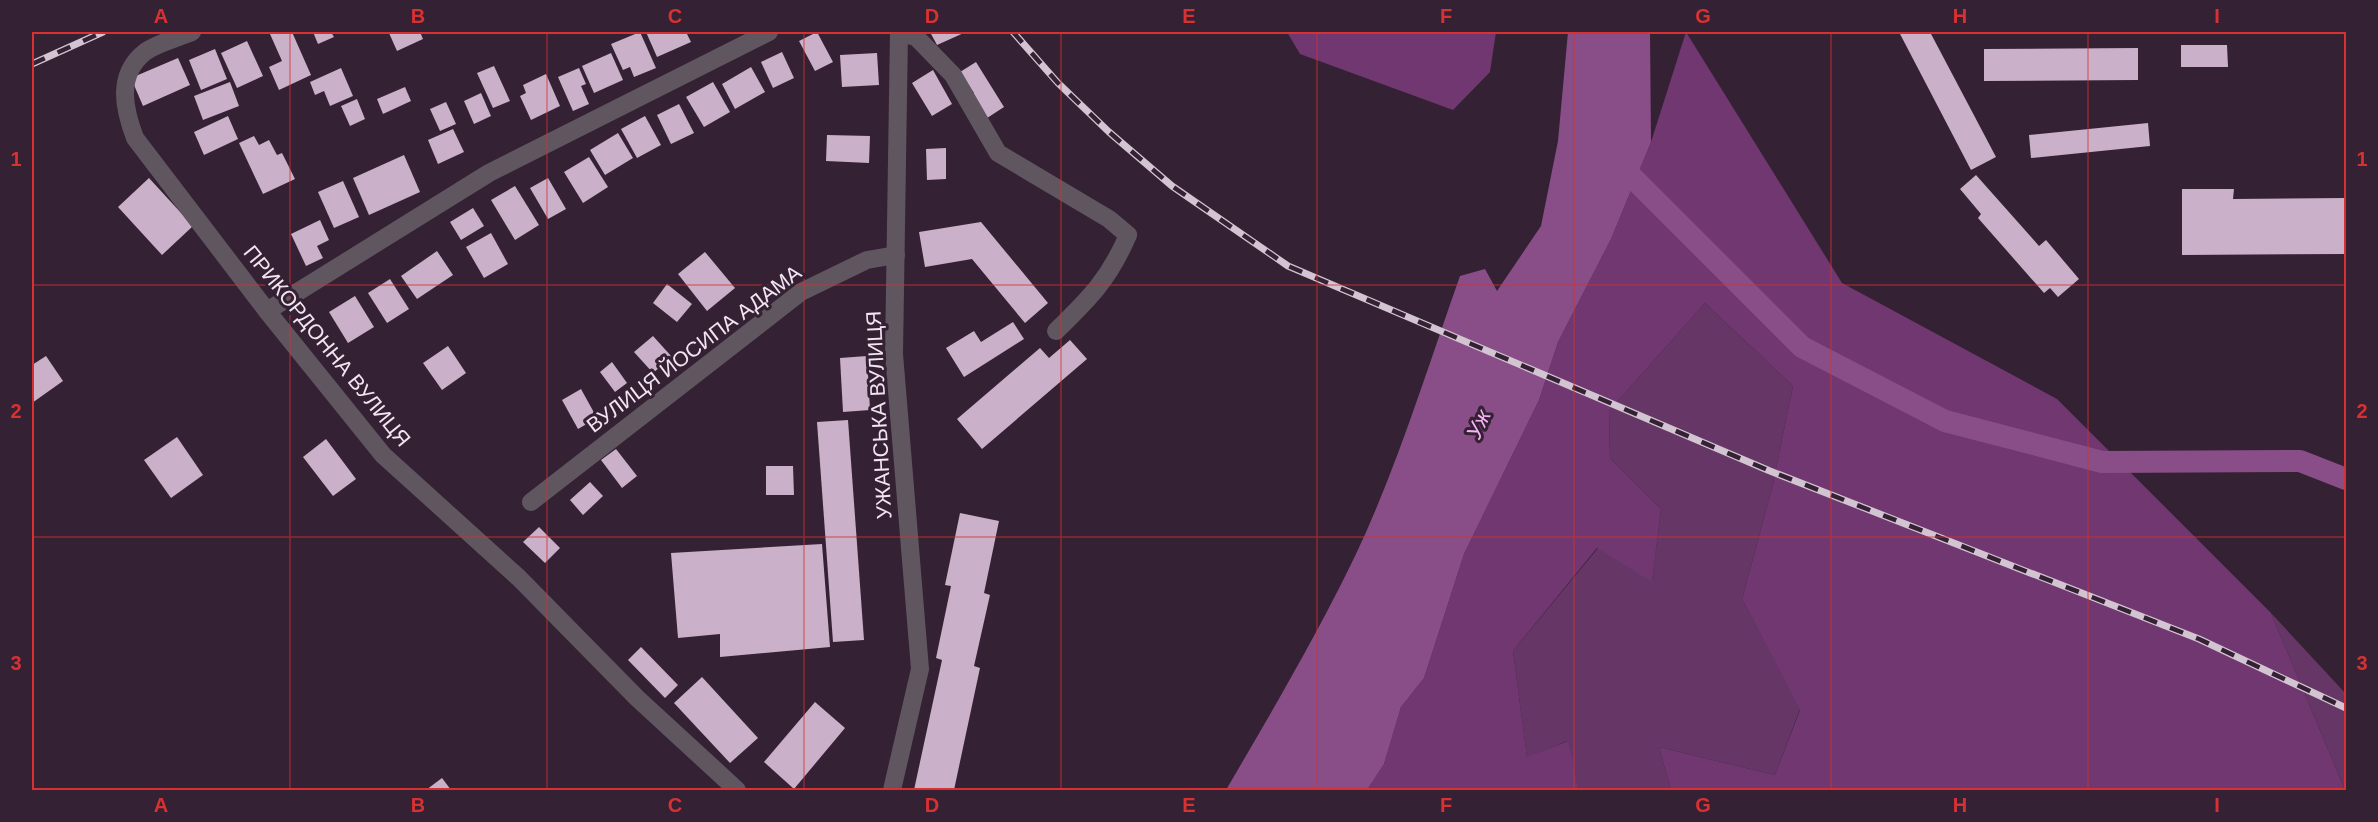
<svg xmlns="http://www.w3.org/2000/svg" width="2378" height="822" font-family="Helvetica,sans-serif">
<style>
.green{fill:#663766}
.forest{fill:#703770}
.water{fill:#894e88}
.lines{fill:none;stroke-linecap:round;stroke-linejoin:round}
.canal{stroke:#894e88;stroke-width:22}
.building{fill:#cab0c9}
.minor{stroke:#605660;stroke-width:18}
.rail-casing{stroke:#d3c4d2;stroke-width:7}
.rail{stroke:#352134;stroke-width:4.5;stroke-dasharray:14;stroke-linecap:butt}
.grid{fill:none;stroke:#d73132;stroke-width:1.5;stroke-opacity:0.55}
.labels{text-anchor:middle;stroke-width:6;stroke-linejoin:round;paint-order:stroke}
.street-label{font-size:21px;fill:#f2e4f1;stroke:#352134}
.water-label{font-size:22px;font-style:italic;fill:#f8b5f6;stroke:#352134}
.neatline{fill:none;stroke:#d73132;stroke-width:2}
.grid-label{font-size:20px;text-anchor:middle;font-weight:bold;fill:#d73132}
</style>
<rect width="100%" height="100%" fill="#352134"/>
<!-- green -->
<g class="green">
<polygon points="1705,303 1793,386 1772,488 1742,599 1800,709 1775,775 1659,747 1671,790 1579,790 1567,741 1527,758 1513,651 1598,548 1652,581 1661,509 1610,458 1609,411"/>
<polygon points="2271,613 2346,694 2346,790 2345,790"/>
</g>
<!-- forest -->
<g class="forest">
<polygon points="1287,32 1496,32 1490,72 1453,110 1300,54"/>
<polygon points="1686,32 1842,283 2057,399 2271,613 2345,790 1671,790 1659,747 1775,775 1800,710 1742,599 1772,488 1793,386 1705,303 1609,411 1610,458 1661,509 1652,582 1597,548 1513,651 1527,757 1568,741 1579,790 1367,790 1384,764 1401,707 1424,678 1464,554 1539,400 1558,342 1611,239 1651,142"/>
</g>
<!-- water -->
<path class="water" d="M1568 32H1650L1651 142 1611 239 1558 342 1539 400 1464 554 1424 678 1401 707 1384 764 1367 790H1226C1271 713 1317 635 1356 554 1398 465 1427 369 1460 276L1485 269 1497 291 1541 226 1558 141Z"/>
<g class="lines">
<!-- canal -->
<polyline class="canal" points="1613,158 1802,347 1945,421 2102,462 2300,461 2346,479"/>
</g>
<!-- building -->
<g class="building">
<polygon points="276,32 292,32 311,75 279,90 269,67 282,61 270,34"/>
<polygon points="313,32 331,32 334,37 318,44"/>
<polygon points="393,32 420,32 423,39 397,51 389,33"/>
<polygon points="640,32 656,68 634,77 630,67 623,70 611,44"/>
<polygon points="646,32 686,32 691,42 657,57"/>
<polygon points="817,32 833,62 815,71 799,41"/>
<polygon points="930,32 966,32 937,45"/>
<polygon points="1899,32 1930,32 1996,157 1971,170"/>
<polygon points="247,41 263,76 237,88 221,53"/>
<polygon points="2181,45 2227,45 2228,67 2181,67"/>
<polygon points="2138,48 2138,80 1984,81 1984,49"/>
<polygon points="215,49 227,79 201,90 189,60"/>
<polygon points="782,52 794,78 773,88 761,62"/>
<polygon points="611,53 623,80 594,93 582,66"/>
<polygon points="877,53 879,85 842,87 840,55"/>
<polygon points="178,58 190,85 143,106 131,78"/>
<polygon points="976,62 1004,107 981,122 966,98 974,93 960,72"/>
<polygon points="494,66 510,101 493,108 477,73"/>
<polygon points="751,67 765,92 735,109 722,84"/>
<polygon points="341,68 353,96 330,106 324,91 315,95 310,82"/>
<polygon points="579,68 586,84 581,86 589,104 573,111 558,77"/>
<polygon points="933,70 952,104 932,116 912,83"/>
<polygon points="546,74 560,106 531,120 520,96 526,93 523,85"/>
<polygon points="230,82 239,106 203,120 194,96"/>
<polygon points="713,82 730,112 704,127 686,97"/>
<polygon points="405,87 411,101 383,114 377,99"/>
<polygon points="481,93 491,116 474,124 464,101"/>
<polygon points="357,99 365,119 350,126 341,106"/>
<polygon points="446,102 456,124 440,131 430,109"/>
<polygon points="679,104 694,133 671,144 657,115"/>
<polygon points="228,116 238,139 204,155 194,132"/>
<polygon points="645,116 661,145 637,158 621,129"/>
<polygon points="2148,123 2150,146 2031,158 2029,135"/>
<polygon points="453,129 464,152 438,164 428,140"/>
<polygon points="618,133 633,158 605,175 590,150"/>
<polygon points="827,135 870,136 869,163 826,161"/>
<polygon points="254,136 259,145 269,140 277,155 282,153 295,179 263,194 239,143"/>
<polygon points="946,148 946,179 927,180 926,149"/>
<polygon points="404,155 420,192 369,215 353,178"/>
<polygon points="589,157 608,187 583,203 564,172"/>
<polygon points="1976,175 2039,246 2046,240 2079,279 2058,297 2050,288 2044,293 1978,218 1981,214 1960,189"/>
<polygon points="149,178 193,226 162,255 118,207"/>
<polygon points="548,178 566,209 548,219 530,188"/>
<polygon points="343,181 359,217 334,228 318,192"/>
<polygon points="515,186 539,225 515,240 491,200"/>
<polygon points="2182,189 2234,189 2233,199 2346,198 2346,254 2182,255"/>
<polygon points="473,208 484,226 461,240 450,222"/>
<polygon points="320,220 329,240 317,246 323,258 306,266 291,234"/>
<polygon points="981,222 1048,303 1025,323 972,259 925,267 919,232"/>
<polygon points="491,233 508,264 484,278 466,247"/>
<polygon points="437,251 453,275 417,299 401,276"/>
<polygon points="705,252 735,288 707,311 678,274"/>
<polygon points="390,279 409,309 387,323 368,293"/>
<polygon points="667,284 692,304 677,322 653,303"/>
<polygon points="355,296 374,327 348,343 329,312"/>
<polygon points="1013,322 1024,339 964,377 946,348 974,331 981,342"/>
<polygon points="653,336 672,357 653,373 634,352"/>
<polygon points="1070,340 1087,359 982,449 957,419 1040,348 1049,358"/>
<polygon points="448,346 466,373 442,390 423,363"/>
<polygon points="46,356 63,381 32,403 32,365"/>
<polygon points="867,356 870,410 843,412 840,358"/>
<polygon points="612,362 627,383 615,392 600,372"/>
<polygon points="581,389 597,418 578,429 562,400"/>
<polygon points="848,420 864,640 833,642 817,422"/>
<polygon points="177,437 203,475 171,498 144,460"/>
<polygon points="326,439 356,479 333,496 303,457"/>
<polygon points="616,449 637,476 622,488 601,460"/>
<polygon points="766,466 793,466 794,495 766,495"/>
<polygon points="590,482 603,496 583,515 570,500"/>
<polygon points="960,513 999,521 984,593 990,595 974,666 980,668 954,790 914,790 942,660 936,658 951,586 945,585"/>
<polygon points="539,527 560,548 545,563 523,542"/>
<polygon points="822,544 830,647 720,657 720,634 678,638 671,553"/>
<polygon points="641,647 678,685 665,698 628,660"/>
<polygon points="702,677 758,738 730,763 674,703"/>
<polygon points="815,702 845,728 794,789 764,762"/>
<polygon points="442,778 451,790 426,790"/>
</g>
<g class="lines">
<!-- minor -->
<g class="minor">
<path d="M192 32C178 38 157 43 145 52 116 75 124 109 135 138L267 311 383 455 519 578 637 698 737 790"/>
<path d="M899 33 916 37 953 75 998 153 1109 219 1128 235C1109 279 1090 298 1056 331"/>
<polyline points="267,311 489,173 769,32"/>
<polyline points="531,502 801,292 867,260 896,255"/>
<polyline points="892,790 920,669 894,354 899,32"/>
</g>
<!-- rail casing -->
<g class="rail-casing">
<g id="rail">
<polyline points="1013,32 1058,83 1109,132 1172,186 1288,266 1770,471 2199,639 2346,708"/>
<polyline points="32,64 103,32"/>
</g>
</g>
<!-- rail -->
<use href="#rail" class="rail"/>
</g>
<!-- grid -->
<path class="grid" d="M290 32V790M547 32V790M804 32V790M1061 32V790M1317 32V790M1574 32V790M1831 32V790M2088 32V790M32 285H2346M32 537H2346"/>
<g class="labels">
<!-- street labels -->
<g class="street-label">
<text transform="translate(327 346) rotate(51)" y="7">ПРИКОРДОННА ВУЛИЦЯ</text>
<text transform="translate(694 349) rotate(-37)" y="7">ВУЛИЦЯ ЙОСИПА АДАМА</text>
<text transform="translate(879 415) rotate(-93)" y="7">УЖАНСЬКА ВУЛИЦЯ</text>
</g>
<!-- water labels -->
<g class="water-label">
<text transform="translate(1478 424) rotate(-65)" y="8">Уж</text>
</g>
</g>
<!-- border -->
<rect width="2378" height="822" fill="none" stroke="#352134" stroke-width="66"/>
<rect x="33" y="33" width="2312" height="756" class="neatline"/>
<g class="grid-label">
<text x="161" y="23">A</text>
<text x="418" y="23">B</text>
<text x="675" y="23">C</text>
<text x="932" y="23">D</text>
<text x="1189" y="23">E</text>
<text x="1446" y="23">F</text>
<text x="1703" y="23">G</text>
<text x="1960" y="23">H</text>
<text x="2217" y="23">I</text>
<text x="16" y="166">1</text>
<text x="2362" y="166">1</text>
<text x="16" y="418">2</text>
<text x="2362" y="418">2</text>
<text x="16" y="670">3</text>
<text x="2362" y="670">3</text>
<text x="161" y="812">A</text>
<text x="418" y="812">B</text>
<text x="675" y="812">C</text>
<text x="932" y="812">D</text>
<text x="1189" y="812">E</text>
<text x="1446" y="812">F</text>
<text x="1703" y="812">G</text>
<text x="1960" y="812">H</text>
<text x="2217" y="812">I</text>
</g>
</svg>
